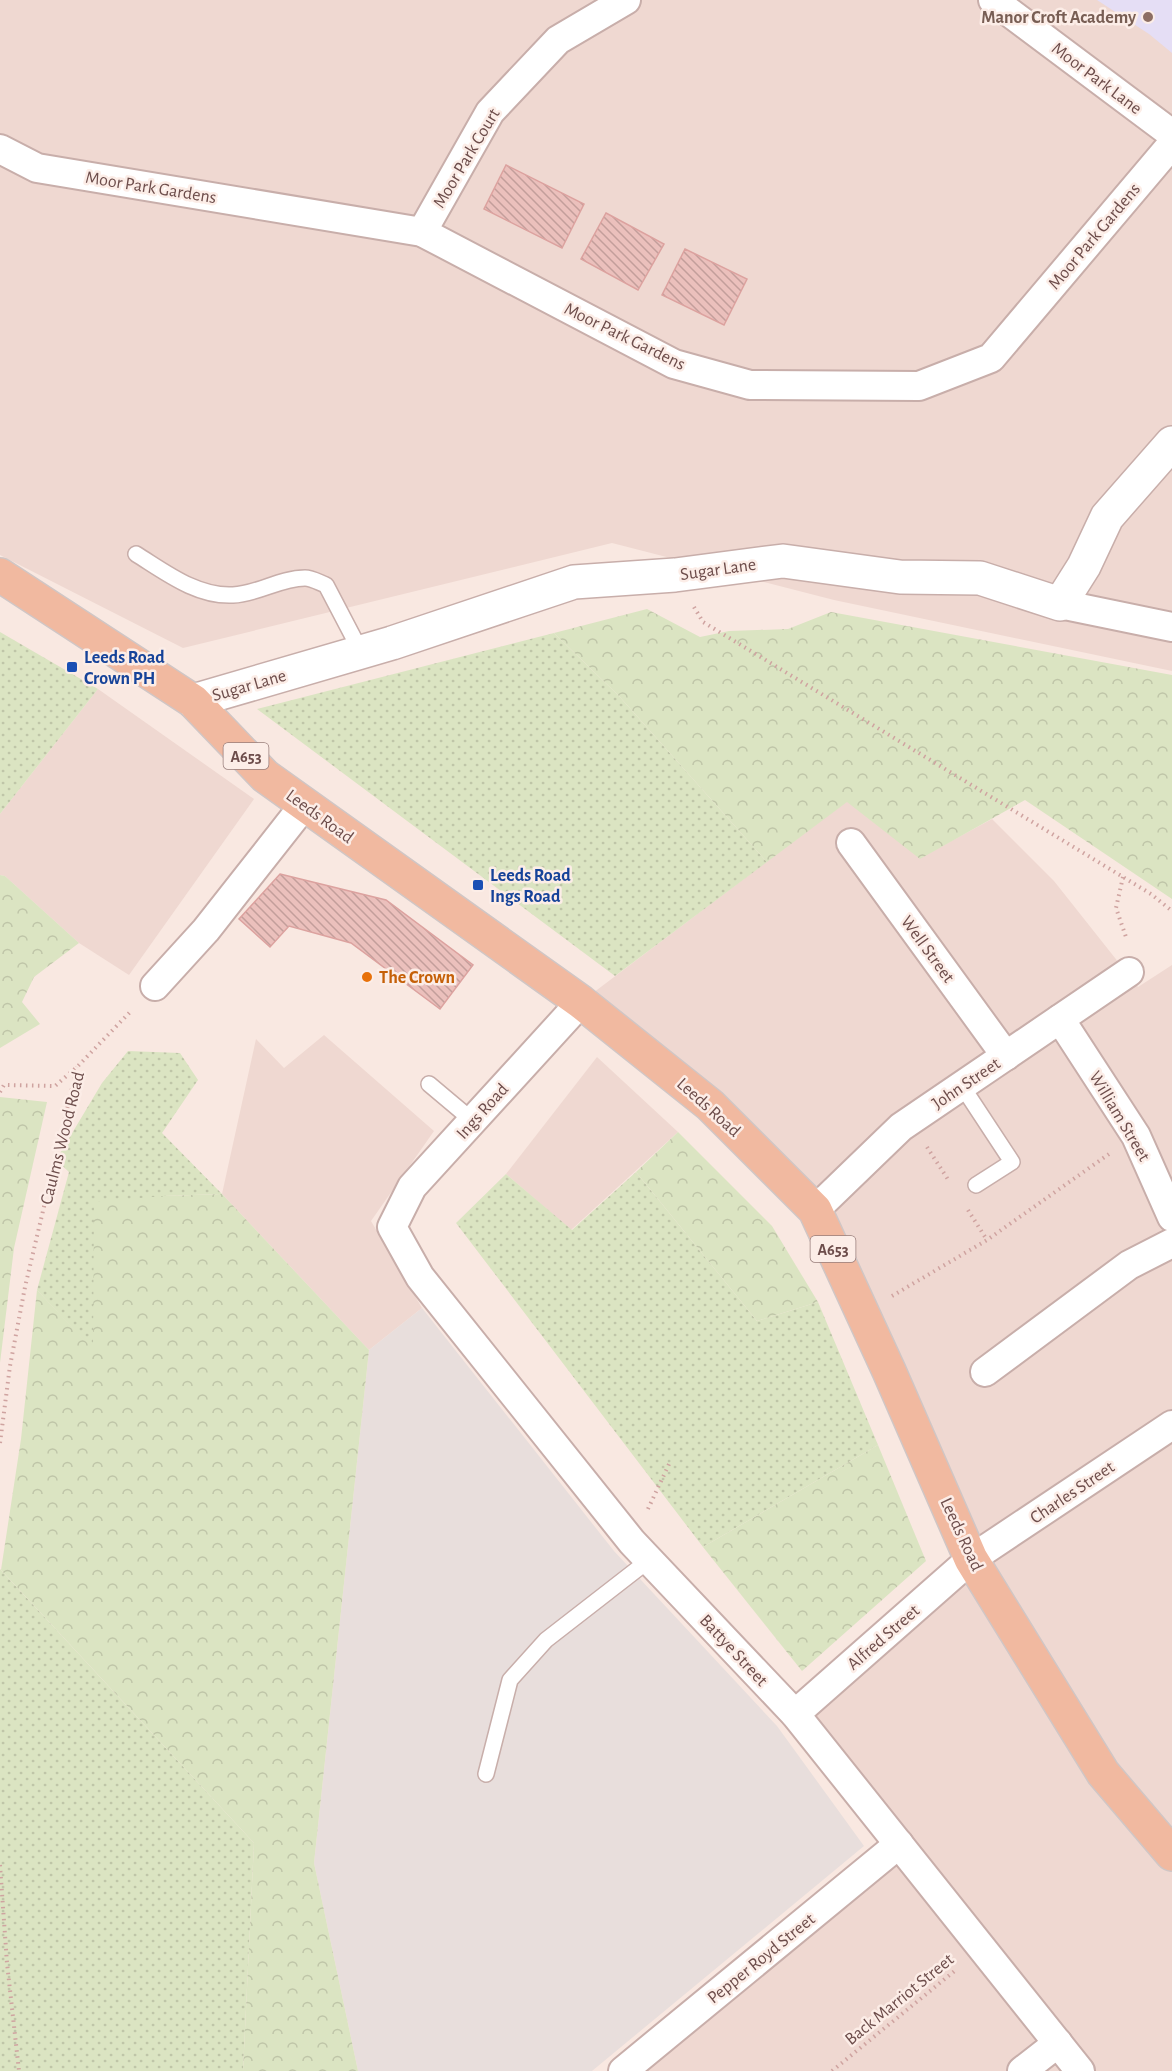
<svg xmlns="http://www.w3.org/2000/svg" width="1172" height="2071" font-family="'Alegreya Sans',sans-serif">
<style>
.residential{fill:#efd8d1}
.industrial{fill:#e8dedc}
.education{fill:#e5def5}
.grass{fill:url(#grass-dots)}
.forest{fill:url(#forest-crowns)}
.building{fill:url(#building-back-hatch);stroke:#dca29f;stroke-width:1.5}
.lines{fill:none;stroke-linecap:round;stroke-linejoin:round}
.service-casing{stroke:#c8aeaa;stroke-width:18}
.minor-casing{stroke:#c8aeaa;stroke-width:32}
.tertiary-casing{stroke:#c8aeaa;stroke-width:36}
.primary-casing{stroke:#d0c6c5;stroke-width:36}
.path{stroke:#cfa3a0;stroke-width:4;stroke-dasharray:1.5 4.5;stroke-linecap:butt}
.service{stroke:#fff;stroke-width:15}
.minor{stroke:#fff;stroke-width:28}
.tertiary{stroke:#fff;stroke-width:33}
.primary{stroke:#f1b9a0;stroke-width:33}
.education-dot{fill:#8d6e63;stroke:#fcede7;stroke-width:2}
.transit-dot{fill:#1a4fb4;stroke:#fcede7;stroke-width:2}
.food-dot{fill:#e8710a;stroke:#fcede7;stroke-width:2}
.labels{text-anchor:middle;stroke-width:5;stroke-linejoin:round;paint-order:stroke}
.shield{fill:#fcede7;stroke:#987d7a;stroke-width:1.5}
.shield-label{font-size:16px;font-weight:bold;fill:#6d4d4b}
.education-label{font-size:18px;font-weight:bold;fill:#785e54;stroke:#fcede7;text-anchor:end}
.street-label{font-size:18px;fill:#6d4d4b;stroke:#fcede7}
.transit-label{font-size:18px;font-weight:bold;fill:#164399;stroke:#fcede7;text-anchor:start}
.food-label{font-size:18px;font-weight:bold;fill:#c56008;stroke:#fcede7;text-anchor:start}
</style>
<defs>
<pattern id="grass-dots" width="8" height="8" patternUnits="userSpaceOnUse" patternTransform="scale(1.5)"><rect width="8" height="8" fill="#dbe4c2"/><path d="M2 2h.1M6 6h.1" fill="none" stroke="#bfc5a8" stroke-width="1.8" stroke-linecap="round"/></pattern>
<pattern id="forest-crowns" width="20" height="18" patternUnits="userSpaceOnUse" patternTransform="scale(1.5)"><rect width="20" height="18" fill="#dbe4c2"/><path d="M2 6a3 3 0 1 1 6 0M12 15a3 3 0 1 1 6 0" fill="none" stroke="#bfc5a8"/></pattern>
<pattern id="building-back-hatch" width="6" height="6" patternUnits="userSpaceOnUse" patternTransform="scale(1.5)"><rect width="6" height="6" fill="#ebc0bc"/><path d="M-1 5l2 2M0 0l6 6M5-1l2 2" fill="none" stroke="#c39e9b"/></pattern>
</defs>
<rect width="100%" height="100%" fill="#f9e8e1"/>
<!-- residential -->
<g class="residential">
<polygon points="0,0 1172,0 1172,671 834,600 612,543 183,648 0,555"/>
<polygon points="98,689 254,799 129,975 79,943 5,876 0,875 0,814"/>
<polygon points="847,801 920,858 992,819 1054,881 1138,987 1172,965 1172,2071 623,2071 899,1844 795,1714 971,1559 815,1210 581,1002"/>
<polygon points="324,1035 434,1131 371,1221 422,1308 369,1350 222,1194 256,1039 284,1068"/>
<polygon points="597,1057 678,1132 571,1230 506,1174"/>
</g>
<!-- industrial -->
<polygon class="industrial" points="422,1308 614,1551 777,1726 864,1846 592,2071 358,2071 314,1863 369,1350"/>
<!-- education -->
<polygon class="education" points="1097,0 1172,0 1172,53 1149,34"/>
<!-- grass -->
<g class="grass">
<polygon points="0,632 98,689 0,814"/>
<polygon points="554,633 619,696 767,862 615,976 257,709"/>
<polygon points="128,1051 180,1053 198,1080 162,1133 222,1194 164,1196 93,1350 37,1290 69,1172 56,1160 102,1083"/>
<polygon points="636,1172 757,1321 818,1302 878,1445 703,1547 456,1223 506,1174 572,1230"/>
<polygon points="0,1569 254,1843 243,2071 0,2071"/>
</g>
<!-- forest -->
<g class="forest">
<polygon points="647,609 700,637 729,631 788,629 831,612 1172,675 1172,899 1025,800 920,859 847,802 767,862 619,696 554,633"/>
<polygon points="0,875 5,876 79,943 34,977 22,1002 40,1024 0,1048"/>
<polygon points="0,1097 47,1102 14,1248 0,1363"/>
<polygon points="678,1132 772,1226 818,1302 757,1321 636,1172"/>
<polygon points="222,1194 369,1350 314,1863 358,2071 243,2071 254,1843 1,1570 21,1439 37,1290 93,1349 94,1202 164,1196"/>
<polygon points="878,1445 926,1561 802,1671 703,1547"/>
</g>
<!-- building -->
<g class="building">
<polygon points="506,165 584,204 562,248 484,209"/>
<polygon points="606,213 664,244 638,290 581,259"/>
<polygon points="685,249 747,279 724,325 662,295"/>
<polygon points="280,874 386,900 473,965 440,1009 351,943 289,926 270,947 239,919"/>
</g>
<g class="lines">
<!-- service casing -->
<g class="service-casing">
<g id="service">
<path d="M136 554C165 572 197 597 233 595 258 594 280 578 305 578 312 578 320 583 326 585L361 652"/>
<polyline points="429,1084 473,1121"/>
<polyline points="962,1086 1012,1162 976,1185"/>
<polyline points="486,1774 510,1680 546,1640 649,1560"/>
</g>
</g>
<!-- minor casing -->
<g class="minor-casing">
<g id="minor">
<polyline points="993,0 1172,134"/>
<polyline points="0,149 37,168 422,232 674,364 750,385 919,386 991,358 1172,144"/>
<polyline points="422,232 490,112 558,40 626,0"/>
<polyline points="1060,604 1172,627"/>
<polyline points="851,843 1006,1056"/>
<polyline points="155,986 206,930 305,804"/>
<polyline points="581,1002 412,1187 392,1227 420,1277 632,1542 795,1714 1080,2071"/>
<polyline points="1060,1019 1136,1136 1172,1217"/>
<polyline points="815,1210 901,1127 1129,972"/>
<polyline points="985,1372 1129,1265 1172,1243"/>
<polyline points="795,1714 971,1559 1172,1425"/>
<polyline points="623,2071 899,1844"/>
<polyline points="1022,2071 1058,2043"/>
</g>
</g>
<!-- tertiary casing -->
<g class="tertiary-casing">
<polyline id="tertiary" points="193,701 392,643 574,582 675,575 783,561 900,577 980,578 1060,604 1084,566 1107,517 1172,443"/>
</g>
<!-- primary casing -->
<g class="primary-casing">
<polyline id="primary" points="0,575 193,701 265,776 581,1002 710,1105 815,1210 889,1371 971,1559 1103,1773 1172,1854"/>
</g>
<!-- path -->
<g class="path">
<polyline points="694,607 703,622 1151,894 1172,911"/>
<polyline points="1123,877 1116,908 1127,940"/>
<polyline points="0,1092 4,1085 55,1086 77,1067 132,1010"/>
<polyline points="927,1147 949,1181"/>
<polyline points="968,1210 987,1240"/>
<polyline points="892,1296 987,1240 1109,1154"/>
<polyline points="0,1443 10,1366 25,1287 77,1067"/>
<polyline points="648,1509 670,1462"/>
<polyline points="0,1865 7,1963 19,2071"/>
<polyline points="832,2071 957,1969"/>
</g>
<!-- service -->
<use href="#service" class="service"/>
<!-- minor -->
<use href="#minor" class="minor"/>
<!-- tertiary -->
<use href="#tertiary" class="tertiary"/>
<!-- primary -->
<use href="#primary" class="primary"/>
</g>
<!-- markers -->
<circle class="education-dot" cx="1148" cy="17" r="6"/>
<g class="transit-dot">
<rect x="66" y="661" width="12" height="12" rx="3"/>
<rect x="472" y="879" width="12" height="12" rx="3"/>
</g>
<circle class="food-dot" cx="367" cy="977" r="6"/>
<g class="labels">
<!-- shield labels -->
<g class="shield">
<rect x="223.5" y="743" width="45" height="26" rx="4.5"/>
<rect x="810.5" y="1236" width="45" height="26" rx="4.5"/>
</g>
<g class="shield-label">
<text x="246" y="762">A653</text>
<text x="833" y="1255">A653</text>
</g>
<!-- education labels -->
<g class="education-label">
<text x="1136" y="23">Manor Croft Academy</text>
</g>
<!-- street labels -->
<g class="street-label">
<text transform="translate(1097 78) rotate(37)" y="6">Moor Park Lane</text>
<text transform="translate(466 158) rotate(-59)" y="6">Moor Park Court</text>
<text transform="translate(151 187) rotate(9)" y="6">Moor Park Gardens</text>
<text transform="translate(1094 236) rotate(-50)" y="6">Moor Park Gardens</text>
<text transform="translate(625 336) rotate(26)" y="6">Moor Park Gardens</text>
<text transform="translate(718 569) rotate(-8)" y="6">Sugar Lane</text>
<text transform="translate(249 685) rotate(-16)" y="6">Sugar Lane</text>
<text transform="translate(320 816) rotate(36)" y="6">Leeds Road</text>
<text transform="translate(928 949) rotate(54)" y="6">Well Street</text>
<text transform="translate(966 1083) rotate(-34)" y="6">John Street</text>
<text transform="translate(709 1107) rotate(42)" y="6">Leeds Road</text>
<text transform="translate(482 1111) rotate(-48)" y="6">Ings Road</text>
<text transform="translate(1120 1116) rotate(59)" y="6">William Street</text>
<text transform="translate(62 1138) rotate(-76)" y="6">Caulms Wood Road</text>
<text transform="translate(1072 1492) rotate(-34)" y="6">Charles Street</text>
<text transform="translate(962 1534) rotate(65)" y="6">Leeds Road</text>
<text transform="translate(883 1637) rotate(-41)" y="6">Alfred Street</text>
<text transform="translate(734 1650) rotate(47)" y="6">Battye Street</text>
<text transform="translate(761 1958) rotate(-39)" y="6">Pepper Royd Street</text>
<text transform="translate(899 1999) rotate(-39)" y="6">Back Marriot Street</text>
</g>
<!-- transit labels -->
<g class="transit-label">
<text x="84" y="663">Leeds Road<tspan x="84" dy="21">Crown PH</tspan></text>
<text x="490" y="881">Leeds Road<tspan x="490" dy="21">Ings Road</tspan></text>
</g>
<!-- food labels -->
<g class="food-label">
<text x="379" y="983">The Crown</text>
</g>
</g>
</svg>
